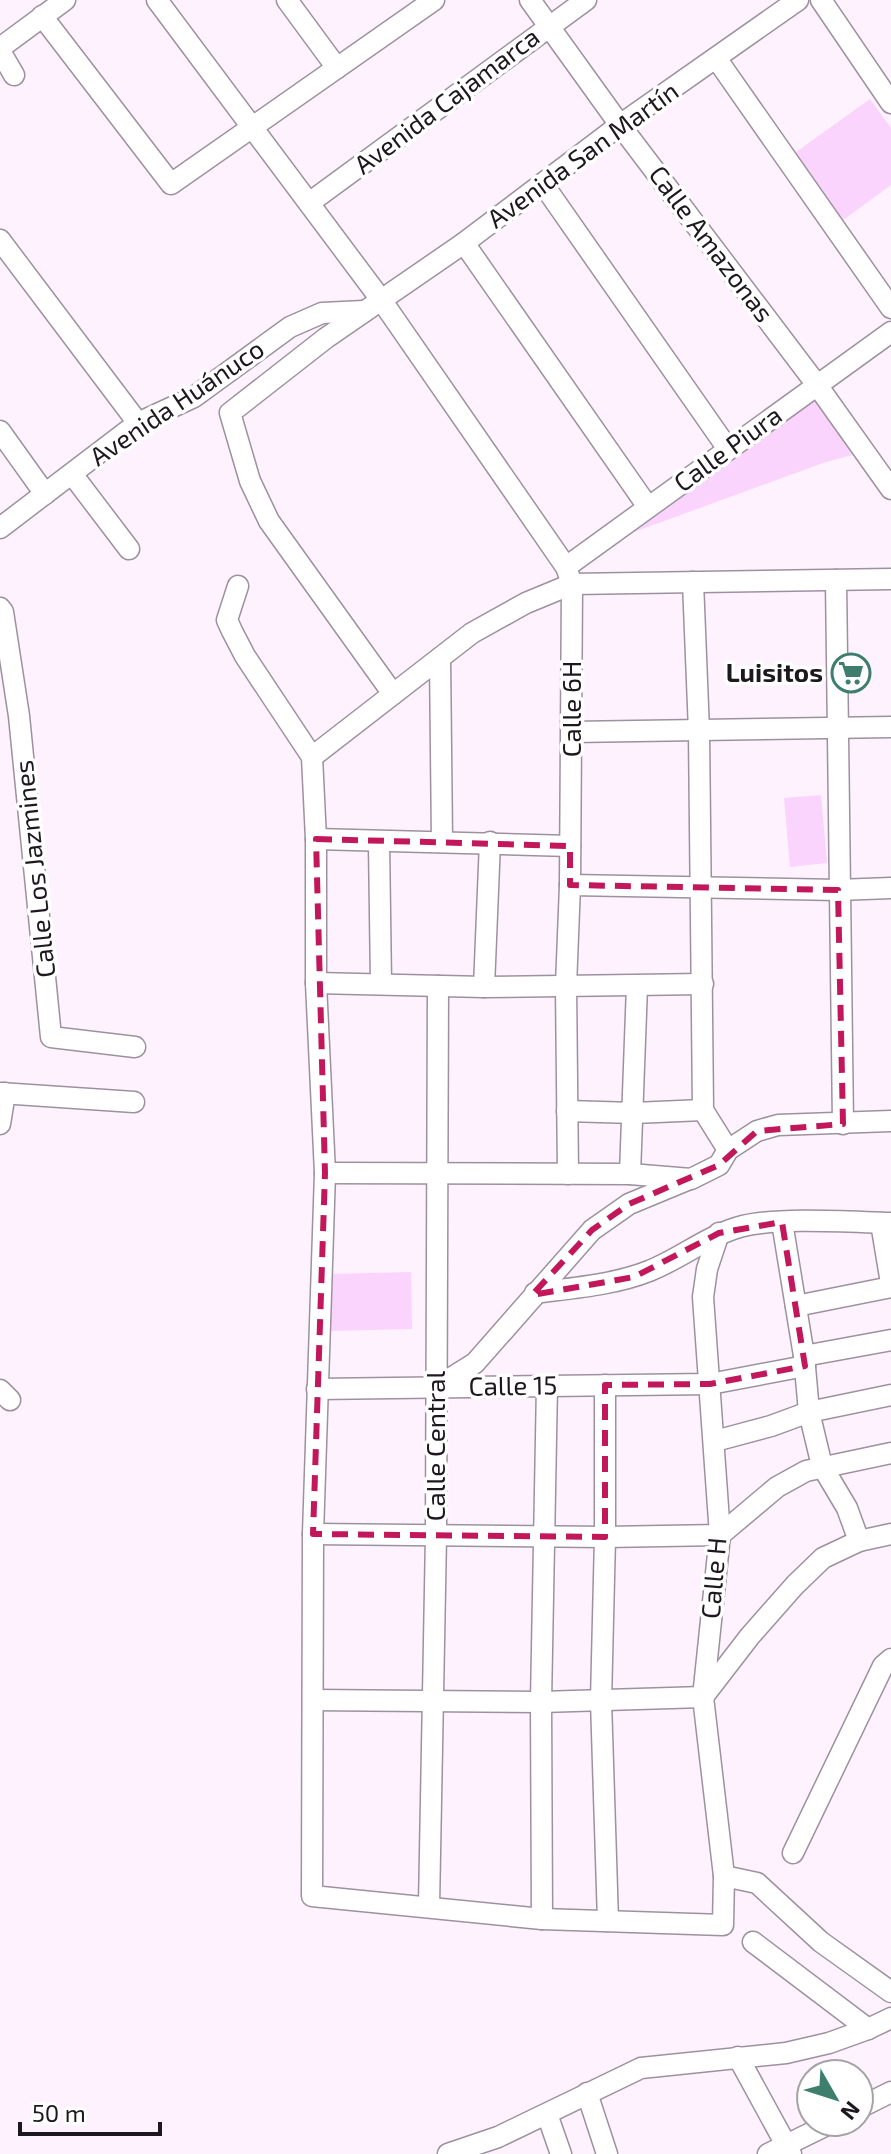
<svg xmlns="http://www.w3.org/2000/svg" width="891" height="2154" font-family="'Exo 2',sans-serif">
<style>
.green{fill:#fad4fc}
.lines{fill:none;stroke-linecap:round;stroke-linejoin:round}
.street-casing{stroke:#9e919f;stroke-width:23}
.street{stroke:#fff;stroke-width:20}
.marked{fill:none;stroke:#c2185b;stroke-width:6;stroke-dasharray:16 10;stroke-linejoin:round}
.labels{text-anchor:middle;stroke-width:7;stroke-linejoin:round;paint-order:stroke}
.street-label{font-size:26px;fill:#1d181d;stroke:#fff}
.poi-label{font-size:26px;font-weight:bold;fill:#1d181d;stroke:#fff;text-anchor:end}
</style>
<rect width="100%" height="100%" fill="#fdf2fe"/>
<!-- green -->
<g class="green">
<polygon points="870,99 891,128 891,185 839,223 792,155"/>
<polygon points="816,400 852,455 823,463 634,532"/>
<polygon points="821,795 827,863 790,867 784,798"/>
<polygon points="411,1272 412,1329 330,1331 329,1274"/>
</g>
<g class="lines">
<!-- street casing -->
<g class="street-casing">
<g id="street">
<polyline points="157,0 382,301 566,567 572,584 570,885 566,986 568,1174"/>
<polyline points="287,0 337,68"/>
<polyline points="530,0 620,125 817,385 891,489"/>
<polyline points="821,0 891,103"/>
<polyline points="42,16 171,184 434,0"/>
<polyline points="0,48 65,0"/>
<polyline points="0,51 14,75"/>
<polyline points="716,58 891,308"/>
<polyline points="543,184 728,449"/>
<polyline points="309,203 586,0"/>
<polyline points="0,240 138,423"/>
<polyline points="464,243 648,507"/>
<polyline points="0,431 45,494"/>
<polyline points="72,474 129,549"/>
<polyline points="0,528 138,423 194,397 290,327 322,313 364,311"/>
<polyline points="566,567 891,332"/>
<polyline points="836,580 843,1124"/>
<polyline points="693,582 699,731 703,1110 728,1150"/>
<polyline points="238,586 227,620 232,631 245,656 312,757 316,839 316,983 325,1173 313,1534 312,1896 542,1919 723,1925 724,1876 703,1697 720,1535 703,1297 707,1269 719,1233"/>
<polyline points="0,608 3,612 19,716 51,1037 135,1047"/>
<polyline points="440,658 442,841"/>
<polyline points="393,694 269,521 250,481 230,413 326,338 464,243 620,125 798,0"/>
<polyline points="572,732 891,727"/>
<polyline points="312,757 472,633 526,603 572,584 891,579"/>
<polyline points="316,839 570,846"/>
<polyline points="379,843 381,984"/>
<polyline points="570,885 838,890 891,888"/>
<polyline points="316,983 484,987 703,984"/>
<polyline points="484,987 490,842"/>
<polyline points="0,1093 134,1102"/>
<polyline points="567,1111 634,1113 703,1110"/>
<polyline points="0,1124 5,1093"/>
<polyline points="325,1173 630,1174 691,1179 719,1165 728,1150 757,1131 778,1125 891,1121"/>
<polyline points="630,1174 637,986"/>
<polyline points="782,1222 804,1356 809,1412 822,1466 847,1508 859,1541"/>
<polyline points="881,1223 891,1283"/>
<path d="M535 1293C572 1288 614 1285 649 1271 682 1258 708 1235 743 1226 781 1217 851 1222 891 1223"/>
<polyline points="796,1306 891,1287"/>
<polyline points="804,1356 891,1340"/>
<polyline points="605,1385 605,1537 601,1701 608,1921"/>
<polyline points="435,1388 475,1363 592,1230 629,1204 687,1180"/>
<polyline points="317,1389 710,1384 805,1366"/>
<polyline points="0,1390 10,1400"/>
<polyline points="715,1441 771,1426 809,1412 891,1395"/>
<polyline points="313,1534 605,1537 720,1535 777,1487 806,1471 891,1453"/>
<polyline points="313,1700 541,1702 703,1697 750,1636 795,1585 823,1558 859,1541 891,1534"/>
<polyline points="793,1853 883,1666 891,1659"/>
<polyline points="724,1876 757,1883 821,1942 891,1992"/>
<polyline points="429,1906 436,1536 438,986"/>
<polyline points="542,1919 541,1702 547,1385"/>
<polyline points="753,1942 868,2029"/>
<polyline points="738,2057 791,2154"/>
<polyline points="587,2093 607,2154"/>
<polyline points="859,2108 891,2092"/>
<polyline points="547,2114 561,2154"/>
<polyline points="448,2154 498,2137 641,2068 786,2053 829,2043 868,2029 891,2018"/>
<polyline points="768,2154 833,2122"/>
</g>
</g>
<!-- street -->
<use href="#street" class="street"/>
</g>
<!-- marked area -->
<path class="marked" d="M316 839 570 846V885L838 890 843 1124 757 1131 719 1165 629 1204 592 1230 532 1295 634 1277 719 1233 782 1222 805 1366 710 1384 605 1385V1537L313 1534 325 1173Z"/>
<!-- icons -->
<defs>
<g id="supermarket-ring" transform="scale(2)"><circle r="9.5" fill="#fff" stroke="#3d7e6d" stroke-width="1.5"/><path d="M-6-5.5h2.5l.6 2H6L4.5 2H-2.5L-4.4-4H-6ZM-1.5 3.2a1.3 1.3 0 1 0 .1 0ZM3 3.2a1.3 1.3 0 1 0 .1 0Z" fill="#3d7e6d"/></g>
</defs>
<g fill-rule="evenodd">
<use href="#supermarket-ring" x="851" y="673"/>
</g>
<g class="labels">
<!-- street labels -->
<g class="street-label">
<text transform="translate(447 101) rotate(-37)" y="9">Avenida Cajamarca</text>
<text transform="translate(583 155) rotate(-36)" y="9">Avenida San Martín</text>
<text transform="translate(711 244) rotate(53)" y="9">Calle Amazonas</text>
<text transform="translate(177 403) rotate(-34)" y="9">Avenida Huánuco</text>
<text transform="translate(728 449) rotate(-36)" y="9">Calle Piura</text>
<text transform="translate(572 709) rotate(-90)" y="9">Calle 6H</text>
<text transform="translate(35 869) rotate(-96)" y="9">Calle Los Jazmines</text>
<text transform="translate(513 1386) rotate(-1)" y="9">Calle 15</text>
<text transform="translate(436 1446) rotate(-90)" y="9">Calle Central</text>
<text transform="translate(714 1578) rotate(-85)" y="9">Calle H</text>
</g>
<!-- poi labels -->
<g class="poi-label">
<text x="823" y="682">Luisitos</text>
</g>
</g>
<!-- north arrow -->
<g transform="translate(835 2098) rotate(129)"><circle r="38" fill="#ffffff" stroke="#a5a3a5" stroke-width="2"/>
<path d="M0-6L14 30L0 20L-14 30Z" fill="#3d7e6d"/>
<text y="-12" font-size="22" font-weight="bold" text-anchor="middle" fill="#1d181d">N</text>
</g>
<!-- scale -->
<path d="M20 2122v12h140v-12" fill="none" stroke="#1d181d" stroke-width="4"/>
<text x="32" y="2122" font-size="24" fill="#1d181d" stroke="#ffffff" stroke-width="6" paint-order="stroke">50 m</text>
</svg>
